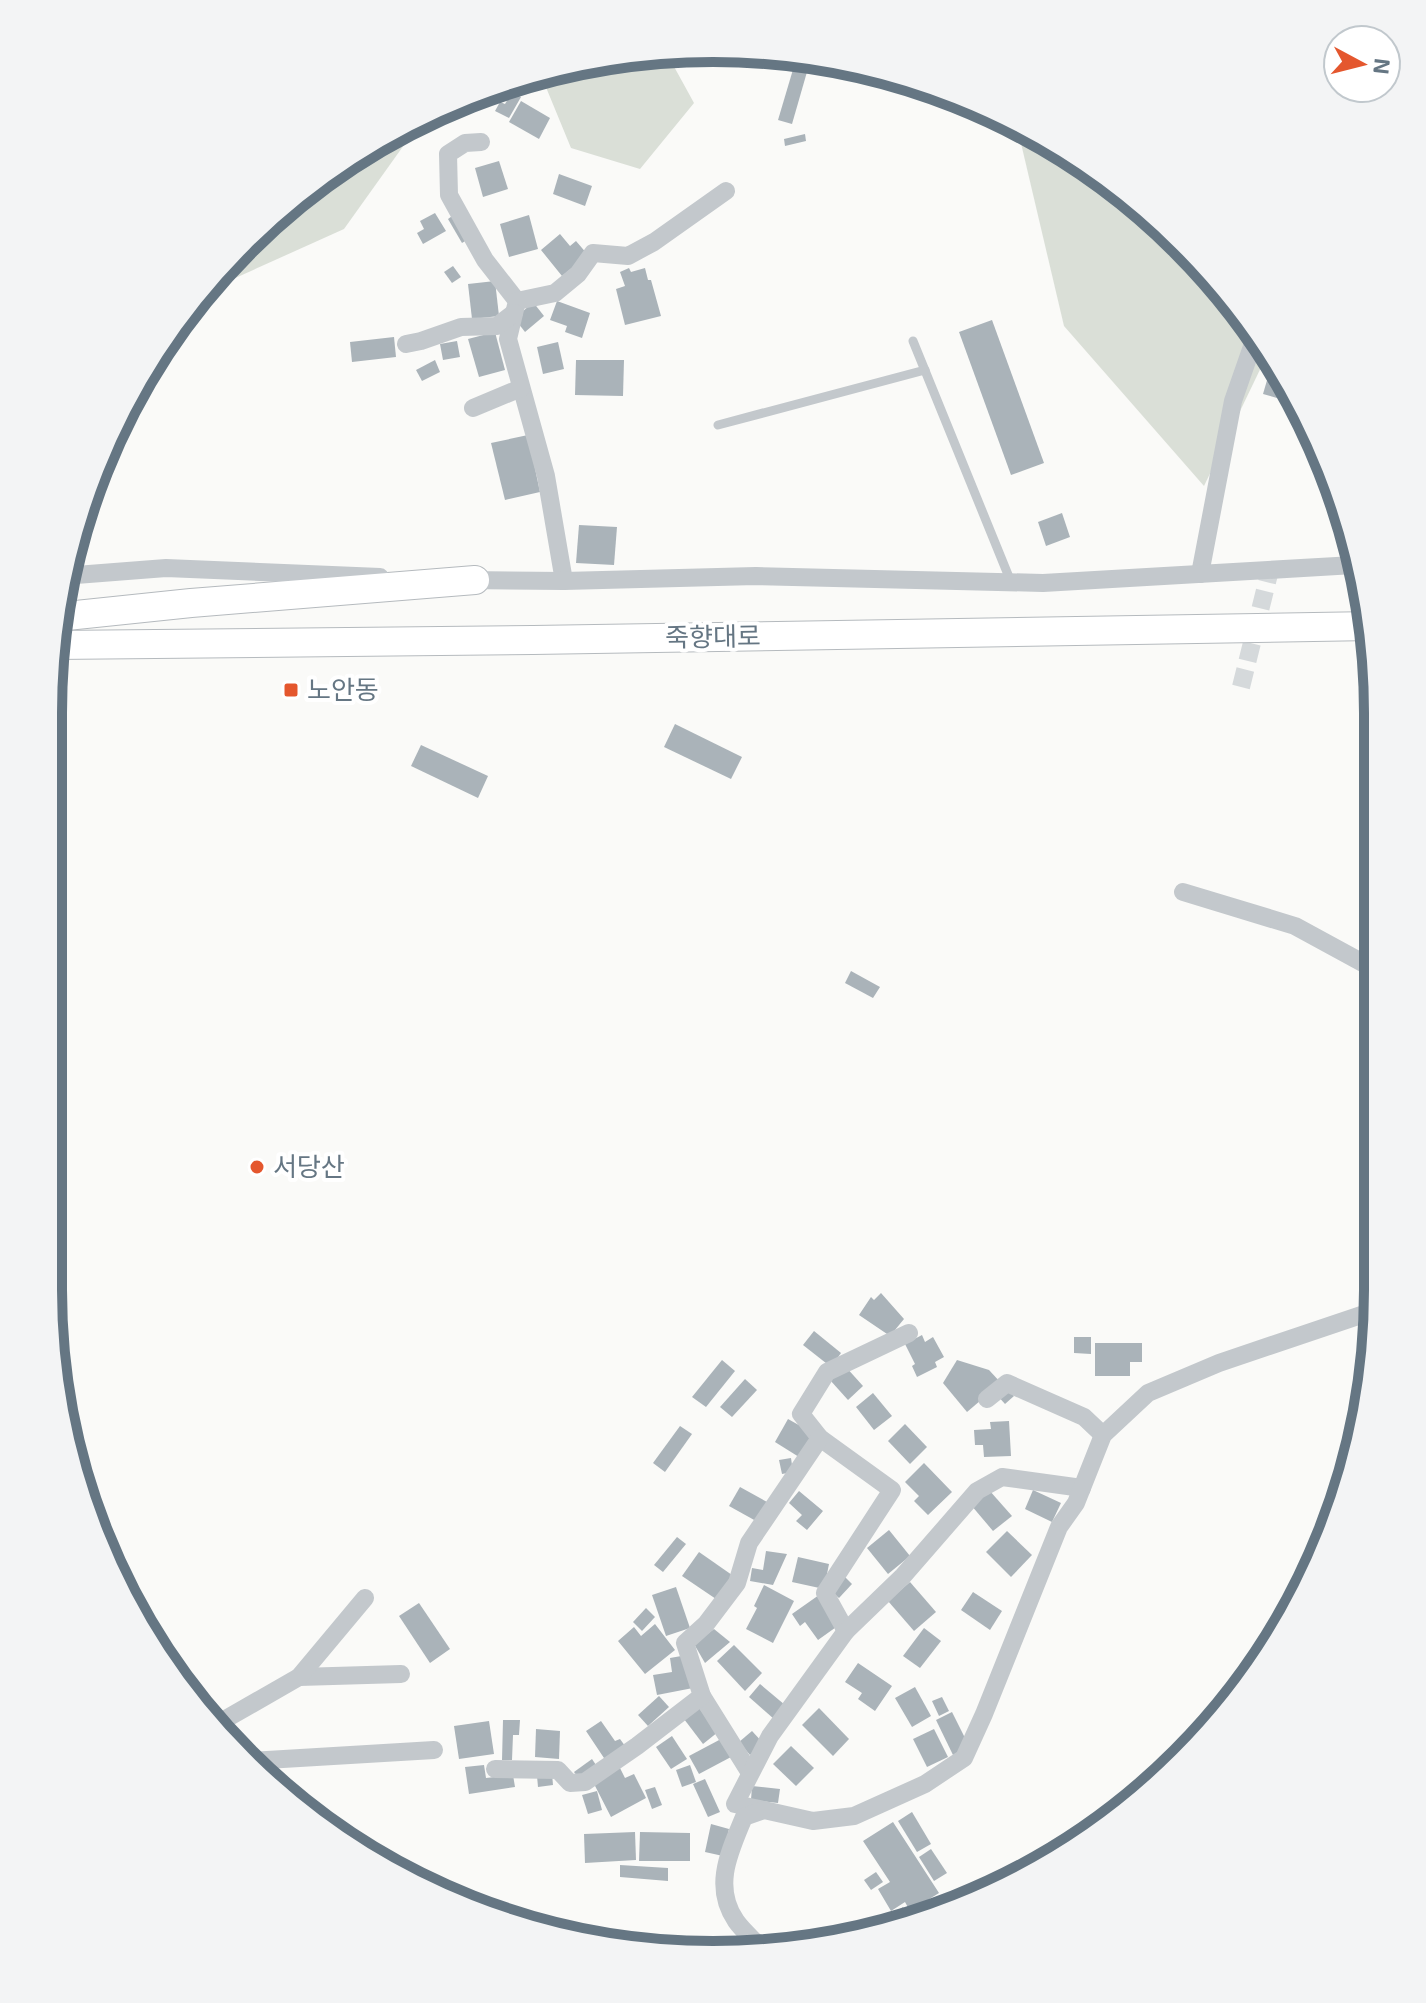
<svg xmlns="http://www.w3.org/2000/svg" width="1426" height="2003" font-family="'Exo 2','Noto Sans KR',sans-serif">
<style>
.green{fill:#dadfd7}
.building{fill:#aab3b9}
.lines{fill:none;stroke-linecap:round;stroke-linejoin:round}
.street-tunnel{stroke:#d5d9db;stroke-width:18;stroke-dasharray:18 9;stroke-linecap:butt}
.primary-casing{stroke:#b5babe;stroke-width:30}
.lane{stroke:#c3c8cc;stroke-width:9}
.street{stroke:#c3c8cc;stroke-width:18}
.primary{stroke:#fff;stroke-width:28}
.poi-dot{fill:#e4572e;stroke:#fff;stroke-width:3}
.labels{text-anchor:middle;stroke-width:8;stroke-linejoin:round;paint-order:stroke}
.street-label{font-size:26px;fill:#657683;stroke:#fff}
.poi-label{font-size:26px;fill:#657683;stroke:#fff;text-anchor:start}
.rim{fill:none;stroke:#657683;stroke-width:10}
</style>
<rect width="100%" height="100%" fill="#fafaf8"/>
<!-- green -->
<g class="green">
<polygon points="666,52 694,103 640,169 571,148 543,80 537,75 627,54"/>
<polygon points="424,117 344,229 213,288 275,213 381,137"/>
<polygon points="1016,122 1118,186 1213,275 1267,355 1204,486 1064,326"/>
</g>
<!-- building -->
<g class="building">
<polygon points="797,56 811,58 792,124 778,120"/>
<polygon points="512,92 521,97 509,118 495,111 500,102 505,104"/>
<polygon points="521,101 550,118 539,139 509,122"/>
<polygon points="805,134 806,141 785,146 784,139"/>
<polygon points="499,161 508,189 483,197 475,168"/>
<polygon points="559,174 592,186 585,206 553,194"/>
<polygon points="435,213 446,231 423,244 417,233 424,229 420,221"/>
<polygon points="455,214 470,238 462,243 448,219"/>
<polygon points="529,215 538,249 509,257 500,224"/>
<polygon points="560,234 570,246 576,241 588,255 562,276 541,250"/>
<polygon points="453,266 461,277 452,283 444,272"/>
<polygon points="629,268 631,272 645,268 648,280 651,280 661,316 625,325 616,289 625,286 620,272"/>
<polygon points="495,281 499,316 472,319 468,284"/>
<polygon points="557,301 590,313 582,338 565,332 567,326 550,320"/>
<polygon points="533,302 544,316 525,332 518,323 519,315"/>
<polygon points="992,320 1044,463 1011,475 959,332"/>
<polygon points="495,332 505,370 479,377 468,339"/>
<polygon points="394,337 396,357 352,362 350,342"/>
<polygon points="457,341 460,357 443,360 440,344"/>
<polygon points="558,342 564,369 543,374 537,347"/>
<polygon points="435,360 440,372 422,381 416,370"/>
<polygon points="576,360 624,360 623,396 575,395"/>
<polygon points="1270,370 1278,372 1283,379 1277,398 1263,394"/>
<polygon points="528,435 540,492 505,500 491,443"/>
<polygon points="1062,513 1070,537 1046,546 1038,522"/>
<polygon points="579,525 617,527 614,565 576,563"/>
<polygon points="675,724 742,757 731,779 664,747"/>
<polygon points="421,745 488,776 478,798 411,766"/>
<polygon points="851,971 880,987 873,998 845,983"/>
<polygon points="1376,1267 1376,1286 1374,1287 1368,1271"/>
<polygon points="881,1293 904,1319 890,1336 859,1315 871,1297 874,1300"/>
<polygon points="814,1331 841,1353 831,1367 803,1345"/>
<polygon points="922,1335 925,1342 933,1337 944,1357 935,1362 937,1367 917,1377 912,1366 915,1364 905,1344"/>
<polygon points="1074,1337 1091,1337 1091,1354 1074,1353"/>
<polygon points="1095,1343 1142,1343 1142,1362 1130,1362 1130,1376 1095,1376"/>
<polygon points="722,1360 735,1371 706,1407 692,1397"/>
<polygon points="957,1360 989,1370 1001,1383 967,1412 943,1383"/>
<polygon points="845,1366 863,1386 848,1400 830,1380"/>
<polygon points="745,1379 757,1390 732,1417 720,1407"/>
<polygon points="1005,1387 1014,1396 1005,1404 997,1395"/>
<polygon points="873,1393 892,1416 874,1430 856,1407"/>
<polygon points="788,1419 813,1433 799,1457 775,1442"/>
<polygon points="1009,1421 1011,1456 984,1457 983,1445 975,1445 974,1430 991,1429 990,1422"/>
<polygon points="905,1424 927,1447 910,1464 888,1441"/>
<polygon points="680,1426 692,1434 665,1472 653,1463"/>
<polygon points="791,1458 793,1472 782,1474 779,1460"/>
<polygon points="924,1463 952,1492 928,1515 914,1501 919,1496 905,1482"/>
<polygon points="740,1487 767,1502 756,1521 729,1506"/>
<polygon points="989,1490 1012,1516 993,1531 971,1505"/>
<polygon points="1033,1490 1061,1503 1052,1522 1025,1509"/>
<polygon points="799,1491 823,1511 807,1530 796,1521 802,1515 789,1503"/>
<polygon points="889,1530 910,1556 888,1574 867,1548"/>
<polygon points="1007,1531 1032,1555 1011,1577 986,1552"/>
<polygon points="677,1537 686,1544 663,1572 654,1565"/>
<polygon points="766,1551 787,1554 773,1585 750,1581 752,1568 763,1570"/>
<polygon points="699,1552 732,1575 716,1599 682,1576"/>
<polygon points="798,1557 829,1564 824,1589 792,1582"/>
<polygon points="845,1577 852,1584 839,1598 832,1592"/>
<polygon points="910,1582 936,1612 914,1631 888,1601"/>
<polygon points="764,1585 794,1601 773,1643 746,1629 757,1608 754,1606"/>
<polygon points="676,1587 690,1628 666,1636 652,1595"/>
<polygon points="973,1592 1002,1611 990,1630 961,1610"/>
<polygon points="819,1595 839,1625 818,1640 805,1622 800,1626 792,1614"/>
<polygon points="419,1603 450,1649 430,1663 399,1616"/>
<polygon points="646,1608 655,1617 642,1631 633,1622"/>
<polygon points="655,1624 675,1650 645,1674 618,1641 634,1627 641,1636"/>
<polygon points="924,1628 941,1641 920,1668 903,1656"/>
<polygon points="714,1629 730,1642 705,1663 694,1644"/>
<polygon points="734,1645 762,1673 745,1691 717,1661"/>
<polygon points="687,1655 693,1688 657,1695 653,1675 672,1672 670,1658"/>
<polygon points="858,1663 892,1686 875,1711 858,1699 862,1693 845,1682"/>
<polygon points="760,1684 785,1705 774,1719 749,1697"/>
<polygon points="915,1687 931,1716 912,1727 895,1698"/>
<polygon points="659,1696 669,1707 648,1726 638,1715"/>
<polygon points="942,1697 949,1711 939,1716 932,1701"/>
<polygon points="699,1708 718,1732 703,1744 684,1719"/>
<polygon points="819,1708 849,1739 833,1756 802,1725"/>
<polygon points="952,1712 966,1740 963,1750 953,1755 936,1720"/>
<polygon points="503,1720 520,1720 519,1735 513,1735 512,1760 502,1760"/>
<polygon points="489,1721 494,1754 459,1759 454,1726"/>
<polygon points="601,1721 615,1741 620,1739 628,1750 608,1764 586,1731"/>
<polygon points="536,1729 560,1731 559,1759 535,1757"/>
<polygon points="934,1729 948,1757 927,1767 913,1739"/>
<polygon points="752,1731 764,1744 750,1755 739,1742"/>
<polygon points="672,1736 687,1759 671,1769 656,1747"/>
<polygon points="721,1739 731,1757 699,1774 689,1756"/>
<polygon points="791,1746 814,1768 796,1786 773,1764"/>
<polygon points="592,1759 598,1768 581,1781 574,1772"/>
<polygon points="618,1764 625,1778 634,1774 646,1798 611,1817 592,1780"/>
<polygon points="484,1765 486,1778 513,1775 515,1787 469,1794 465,1767"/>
<polygon points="690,1765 696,1782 682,1787 676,1770"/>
<polygon points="552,1774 553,1785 538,1787 537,1776"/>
<polygon points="705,1779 720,1812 708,1817 693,1784"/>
<polygon points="752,1786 780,1789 778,1803 751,1800"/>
<polygon points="655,1787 662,1805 652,1809 645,1790"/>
<polygon points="597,1791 602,1810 588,1814 582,1795"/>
<polygon points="912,1812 931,1844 917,1852 898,1821"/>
<polygon points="893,1822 939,1893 910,1911 905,1902 891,1911 878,1889 890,1882 863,1841"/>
<polygon points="711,1824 729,1829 723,1856 705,1852"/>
<polygon points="635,1832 636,1860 585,1863 584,1834"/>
<polygon points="640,1832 690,1833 690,1861 639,1861"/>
<polygon points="931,1849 947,1873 934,1881 919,1857"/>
<polygon points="620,1865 668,1868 668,1881 620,1877"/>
<polygon points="876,1872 883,1882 871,1890 864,1880"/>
<polygon points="903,1907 909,1915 897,1922 892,1914"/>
</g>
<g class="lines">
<!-- street-tunnel -->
<polyline class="street-tunnel" points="1241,687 1270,570"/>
<!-- primary casing -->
<g class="primary-casing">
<g id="primary">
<polyline points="57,617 191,603 475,580"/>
<polyline points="55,645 533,640 1372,626"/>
</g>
</g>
<!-- lane -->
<g class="lane">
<polyline points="913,341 1011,582"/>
<polyline points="718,425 925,370"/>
</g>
<!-- street -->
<g class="street">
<polyline points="481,142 465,143 448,154 449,195 485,260 517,301 508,339 546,476 564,581"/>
<polyline points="517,301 555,293 578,274 593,253 628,256 654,242 726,191"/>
<polyline points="406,344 421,341 461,327 497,326 514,313"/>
<polyline points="473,408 521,388"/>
<polyline points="1200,574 1233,401 1255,338"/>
<polyline points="63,576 166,568 380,577"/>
<polyline points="466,580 564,581 756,576 1043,583 1354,565"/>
<polyline points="1183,892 1295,926 1374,969"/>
<polyline points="987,1399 1007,1383 1084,1417 1103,1435"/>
<polyline points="846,1631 825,1593 892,1490 820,1438 801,1414 827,1372 909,1333"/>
<polyline points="299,1677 401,1674"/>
<polyline points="702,1696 750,1773"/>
<polyline points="217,1724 299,1677 365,1598"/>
<polyline points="250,1761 434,1750"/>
<polyline points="495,1769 558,1770 570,1783 585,1782 637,1746 702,1696 685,1643 706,1624 737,1583 749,1543 820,1438"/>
<polyline points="764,1810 735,1804 770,1736 846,1631 903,1576 977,1491 1002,1477 1082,1488"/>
<path d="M762 1949C754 1940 743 1931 736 1921 712 1886 730 1851 744 1817L764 1810 813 1821 854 1816 925 1784 964 1758 984 1714 1059 1527 1076 1503 1103 1435 1148 1393 1219 1363 1376 1310"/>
</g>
<!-- primary -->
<use href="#primary" class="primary"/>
</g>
<!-- markers -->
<g class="poi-dot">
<rect x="283" y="682" width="16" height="16" rx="4"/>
<circle cx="257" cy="1167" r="8"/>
</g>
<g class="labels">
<!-- street labels -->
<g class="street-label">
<text transform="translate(713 637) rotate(-1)" y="9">죽향대로</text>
</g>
<!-- poi labels -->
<g class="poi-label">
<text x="307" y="699">노안동</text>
<text x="273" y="1176">서당산</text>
</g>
</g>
<!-- crop -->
<path d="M0 0H1426V2003H0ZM713 62H713A651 651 0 0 1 1364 713V1290A651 651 0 0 1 713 1941H713A651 651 0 0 1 62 1290V713A651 651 0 0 1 713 62Z" fill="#f3f4f5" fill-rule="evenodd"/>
<path class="rim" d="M713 62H713A651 651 0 0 1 1364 713V1290A651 651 0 0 1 713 1941H713A651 651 0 0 1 62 1290V713A651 651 0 0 1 713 62Z"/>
<!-- north arrow -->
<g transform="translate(1362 64) rotate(97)"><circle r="38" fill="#ffffff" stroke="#c1c8cd" stroke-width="2"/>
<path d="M0-6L14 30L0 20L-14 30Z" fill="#e4572e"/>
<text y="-12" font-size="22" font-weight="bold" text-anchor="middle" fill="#657683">N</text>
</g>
</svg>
